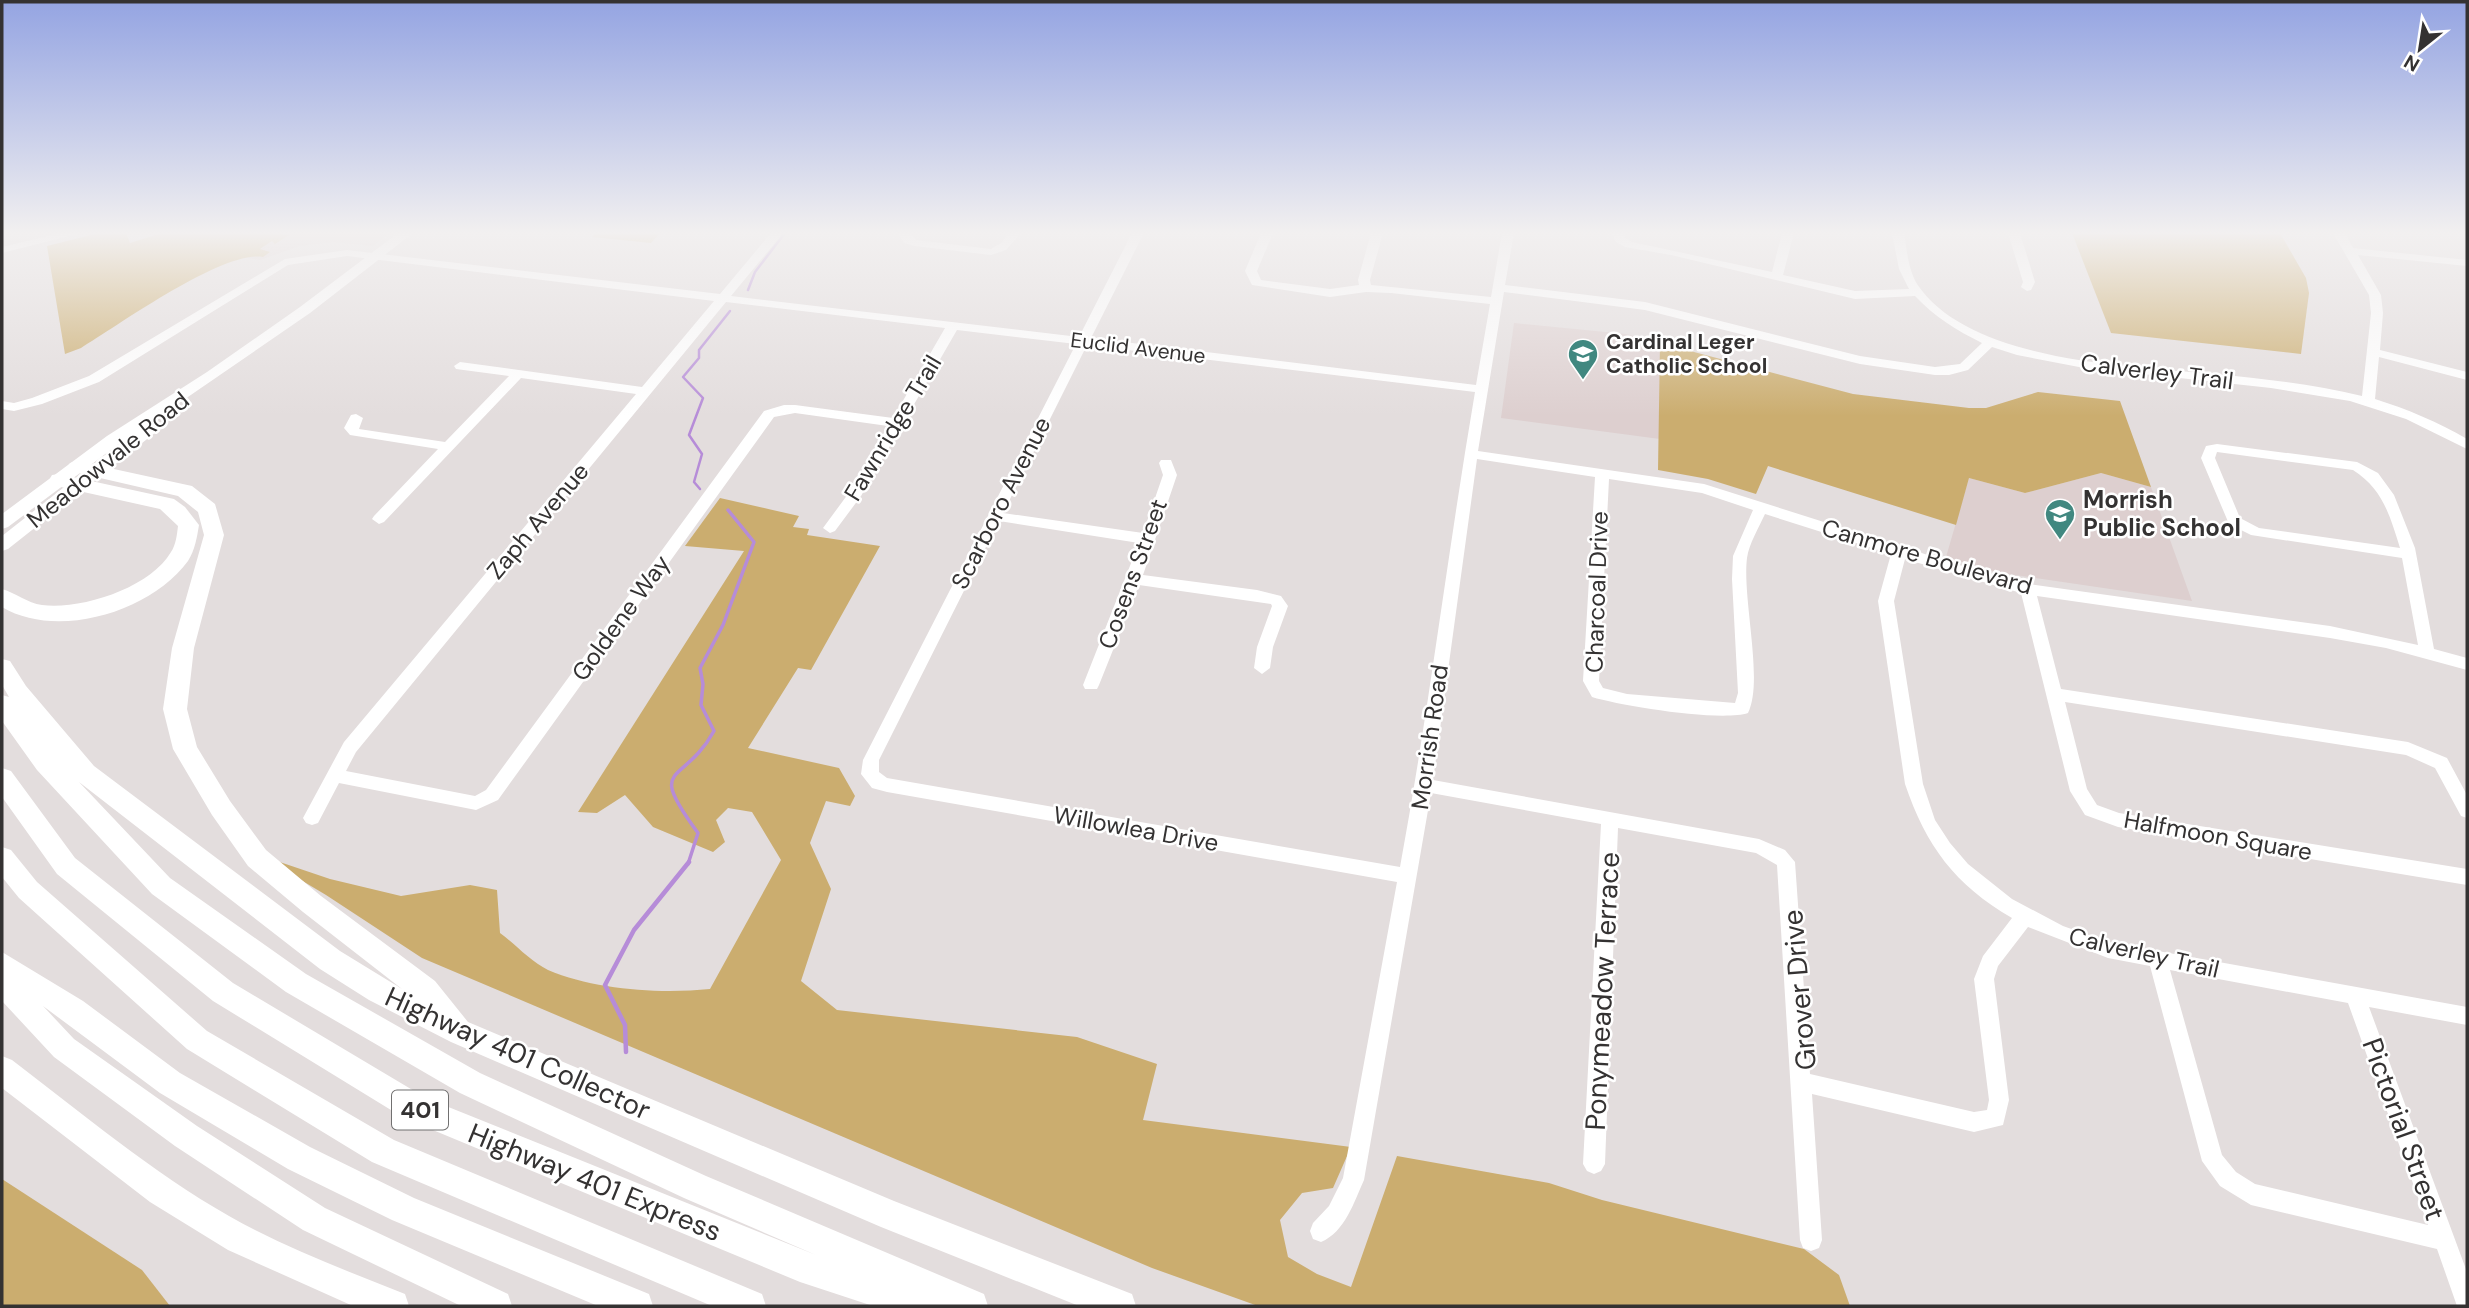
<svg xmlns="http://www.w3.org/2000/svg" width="2469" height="1308" font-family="'DM Sans',sans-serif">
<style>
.built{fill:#ddcfcf}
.green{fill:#cbad6f}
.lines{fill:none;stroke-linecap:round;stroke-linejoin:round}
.stream-far2{stroke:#b68cd8;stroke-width:2.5}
.stream-far1{stroke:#b68cd8;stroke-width:3.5}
.stream{stroke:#b68cd8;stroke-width:4.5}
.minor{fill:#fff;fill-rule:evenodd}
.major{fill:#fff;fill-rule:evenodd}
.highway{fill:#fff;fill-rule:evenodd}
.labels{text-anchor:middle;stroke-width:5;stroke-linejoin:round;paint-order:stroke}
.far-poi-label{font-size:21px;font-weight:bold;fill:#343232;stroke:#fff;text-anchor:start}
.far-street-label{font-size:21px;fill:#343232;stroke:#fff}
.shield{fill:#fff;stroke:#717070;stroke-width:2}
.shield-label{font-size:23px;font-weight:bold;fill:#343232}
.street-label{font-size:24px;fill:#343232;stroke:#fff}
.poi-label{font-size:24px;font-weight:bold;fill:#343232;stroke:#fff;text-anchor:start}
.near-street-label{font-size:28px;fill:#343232;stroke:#fff}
</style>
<rect width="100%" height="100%" fill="#e3dddd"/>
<!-- built -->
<g class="built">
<polygon points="284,233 389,233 373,246 333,242 300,246 260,260 248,258"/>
<polygon points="1514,323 1626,334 1660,343 1660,439 1501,418"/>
<polygon points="2101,473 2151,487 2192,601 1995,572 1946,557 1969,478 2025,493"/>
</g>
<!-- green -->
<g class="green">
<path d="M99 233H126L130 243 162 233H284L282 235H289L275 244 272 241 260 249 270 252 263 257C223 250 119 325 81 348L65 354 47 246Z"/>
<polygon points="596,233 660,233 651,243 592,237"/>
<polygon points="2072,233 2280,233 2306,278 2309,293 2301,354 2111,333"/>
<polygon points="1660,343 1853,394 1969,408 1986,408 2038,392 2120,401 2151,487 2101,473 2025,493 1969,478 1956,525 1768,466 1756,494 1708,479 1658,470"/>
<path d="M720 498 799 516 793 527 809 529 807 535 880 546 811 670 798 668 748 748 839 768 855 796 850 806 826 801 810 843 831 889 801 981 837 1010 1077 1037 1157 1064 1143 1120 1351 1147 1333 1188 1302 1193 1280 1220 1288 1257 1317 1274 1351 1287 1397 1156 1549 1183 1602 1200 1804 1249 1839 1275 1850 1306H1258L1152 1268 422 958 326 895 259 855 330 879 401 896 470 885 497 890 500 933C515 944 531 962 548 970 595 990 660 994 710 989L781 860 752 812 728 808 716 820 725 842 713 852 653 827 625 795 597 813 578 812 744 551 685 546Z"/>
<polygon points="2,1179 142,1270 170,1306 2,1306"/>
</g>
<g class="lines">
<!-- stream-far2 -->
<g class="stream-far2">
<polyline points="748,290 755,272 785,233"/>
<polyline points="700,489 694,482 702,454 689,435 703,398 683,377 699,358 699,350 730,311"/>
</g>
<!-- stream-far1 -->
<path class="stream-far1" d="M688 864 698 833C645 761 683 787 714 731L701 705 703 684 700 668 723 625 754 542 728 510"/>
<!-- stream -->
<polyline class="stream" points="626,1052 625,1025 605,985 634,930 689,862"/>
<!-- minor -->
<g class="minor">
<polygon points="61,233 81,233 2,253 2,247"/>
<path d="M771 233H783L731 296 1079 337 1132 233H1144L1091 338 1476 385 1490 304 1391 293 1366 292 1330 297 1252 285 1245 271 1261 233H1273L1257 271 1261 280 1330 289 1359 285 1358 280 1371 233H1383L1370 280 1371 285 1491 297 1502 233H1514L1505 285 1645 302 1860 356 1935 367 1960 364 1982 343C1956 330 1935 317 1915 296L1855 299 1671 255 1625 247 1616 242 1612 233H1624L1625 238 1632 242 1772 272 1782 233H1794L1783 275 1855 291 1909 289 1899 269 1892 233H1904C1907 250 1908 269 1917 284 1969 362 2129 366 2214 374 2264 379 2314 384 2362 396L2371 313 2369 295 2333 233H2345L2353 248 2467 260V266L2358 255 2381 295 2383 313 2380 350 2467 372V380L2379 357 2375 399C2407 409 2438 422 2467 439V449L2406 419 2350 401 2271 388 2079 367 2017 355 1992 347 1968 370 1949 375H1935L1860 364 1645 310 1504 292 1478 451 1704 484 1972 569 2028 584 2330 626 2418 645 2402 558 2251 535 2229 524 2201 458 2206 446 2217 444 2357 462 2378 473 2394 495 2415 548 2434 649 2467 658V670L2386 648 2330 638 2037 596 2061 689 2408 742 2447 758 2467 795V818L2461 816 2435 768 2406 755 2065 702 2087 789 2097 805 2119 813 2467 869V885L2118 827 2085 815 2070 791 2021 593 1905 559 1894 601 1923 784 1935 820 1950 843 1968 864 2012 899 2063 926 2108 942 2467 1007V1025L2369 1007 2467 1272V1306H2457L2437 1249 2251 1205 2220 1186 2202 1161 2150 966 2108 958 2028 927 1998 966 1994 979 2009 1100 2003 1125 1974 1132 1812 1094 1822 1240 1819 1248 1811 1251 1803 1248 1800 1240 1777 865 1756 853 1618 828 1605 1164 1601 1171 1594 1174 1587 1171 1583 1164 1601 824 1431 793 1364 1180C1354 1202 1345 1232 1321 1242L1313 1239 1310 1231 1313 1223 1329 1206 1343 1178 1397 882 887 792 872 788 861 774 863 760 1076 344 957 330 861 496 835 531 830 533 823 528 848 494 888 426 795 413 774 417 498 800 476 810 339 783 318 823 312 825 306 823 303 818 344 742 636 394 521 378 384 522 379 524 372 519 374 516 438 449 350 435 344 428 351 415 356 414 363 418 359 429 445 442 509 376 456 369 454 366 460 362 642 387 714 301 347 256 288 265 99 382 42 404 14 411 2 409V401L14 403 32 398 89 376 285 259 347 250 720 294ZM726 302 945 328 893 418 795 405H784L764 411 486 790 475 796 346 771 356 752ZM1087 345 1475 392C1448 550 1429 710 1400 867L887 778 879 772V760L999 521 1139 543 1083 685 1085 689H1097L1099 685 1139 585 1271 604 1272 606 1257 647 1254 668 1262 674 1270 668 1273 647 1288 606 1281 596 1257 590 1143 575 1177 475 1171 460H1161L1159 463 1163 475 1143 533 1003 513ZM2217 452 2353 470C2383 489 2390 516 2400 548L2259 528 2240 518 2215 458ZM1477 459 1595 477 1583 681 1592 697C1621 706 1721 722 1748 713 1764 681 1742 599 1747 558 1749 544 1759 527 1765 514L1891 554 1878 601 1905 784C1926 846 1955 885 2012 918L1983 956 1974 979 1989 1100 1987 1110 1974 1112 1810 1074 1795 862 1785 850 1759 839 1433 780ZM1609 479 1702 493 1753 510 1733 556 1732 579 1738 693 1735 703 1627 694 1603 688 1599 681ZM2170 970 2348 1003 2428 1225 2255 1184 2236 1172 2222 1155Z"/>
<polygon points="898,233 910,233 916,240 991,249 1001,243 1009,233 1021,233 1006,250 991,255 915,246 904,243"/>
<polygon points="2008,233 2020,233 2035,282 2031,290 2027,291 2021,287 2023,282"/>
</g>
<!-- major -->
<polygon class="major" points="398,233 413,233 310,313 150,423 158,428 156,432 8,549 2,551 2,536 124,440 8,527 2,529 2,514 107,436 207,372 300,307"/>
<!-- highway -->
<g class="highway">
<polygon points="77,461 192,486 215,504 224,535 194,648 187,709 197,747 230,801 266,850 321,896 435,981 468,1022 894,1201 1132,1294 1136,1306 1079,1306 881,1227 451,1042 369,1000 320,969 79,782 170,878 306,974 480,1073 706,1176 984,1294 988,1306 873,1306 800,1282 404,1118 213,1001 57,874 2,797 2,768 11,771 75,858 233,983 426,1098 816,1255 684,1198 460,1093 286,992 152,894 37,770 2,721 2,695 9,697 2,685 2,659 10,661 26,686 94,766 340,951 402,989 303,912 248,866 212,815 173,749 163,709 172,648 204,535 198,512 178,496 70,471 67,467 70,463"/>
<path d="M59 474 174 499 185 507 199 525C197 537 195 550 188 561 151 612 57 640 2 607V589C16 593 27 603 42 605 81 610 150 588 171 552 176 545 177 534 178 526L160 509 52 485 49 480 52 475Z"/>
<polygon points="2,847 11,850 37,882 207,1031 394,1140 762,1294 766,1306 712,1306 372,1162 187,1049 19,898 2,877"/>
<polygon points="2,952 83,1001 180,1073 310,1147 414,1198 649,1294 653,1306 598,1306 392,1220 288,1169 160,1093 43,1006 74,1039 197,1126 325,1208 508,1294 512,1306 461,1306 303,1230 175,1146 54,1057 2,1001"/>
<path d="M2 1056 12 1060C83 1114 152 1172 229 1216 285 1248 345 1270 405 1294L409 1306H353L228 1250 150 1202 2 1088Z"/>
</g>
</g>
<!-- sky -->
<linearGradient id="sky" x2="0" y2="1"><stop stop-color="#94a4e2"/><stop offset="0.56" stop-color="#f2f0f0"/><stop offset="1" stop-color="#f2f0f0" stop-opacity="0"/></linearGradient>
<rect width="2469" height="416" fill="url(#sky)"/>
<!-- icons -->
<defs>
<g id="school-pin" transform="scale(1.575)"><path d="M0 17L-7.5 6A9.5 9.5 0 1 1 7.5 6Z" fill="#418880" stroke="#fff"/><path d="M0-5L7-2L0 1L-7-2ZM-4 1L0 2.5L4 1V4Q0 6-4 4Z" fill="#fff"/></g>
</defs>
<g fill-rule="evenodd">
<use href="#school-pin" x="1583" y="354"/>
<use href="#school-pin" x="2060" y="514"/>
</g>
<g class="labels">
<!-- far-poi labels -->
<g class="far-poi-label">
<text x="1606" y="349">Cardinal Leger<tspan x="1606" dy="24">Catholic School</tspan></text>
</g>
<!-- far-street labels -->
<g class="far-street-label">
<text transform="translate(1138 348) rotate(7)" y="7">Euclid Avenue</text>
</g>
<!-- shield labels -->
<rect class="shield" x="392" y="1090.5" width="56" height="39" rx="5"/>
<g class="shield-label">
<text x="420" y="1118">401</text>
</g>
<!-- street labels -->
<g class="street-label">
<text transform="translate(2157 372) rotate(7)" y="8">Calverley Trail</text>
<text transform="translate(893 428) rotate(-59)" y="8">Fawnridge Trail</text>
<text transform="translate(108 460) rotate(-39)" y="8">Meadowvale Road</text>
<text transform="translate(1001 503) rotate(-63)" y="8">Scarboro Avenue</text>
<text transform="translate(538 521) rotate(-50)" y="8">Zaph Avenue</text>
<text transform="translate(1927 557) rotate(16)" y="8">Canmore Boulevard</text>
<text transform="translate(1133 574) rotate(-70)" y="8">Cosens Street</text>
<text transform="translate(1597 592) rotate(-88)" y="8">Charcoal Drive</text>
<text transform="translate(621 618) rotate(-54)" y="8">Goldene Way</text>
<text transform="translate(1430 737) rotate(-82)" y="8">Morrish Road</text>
<text transform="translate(1136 829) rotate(10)" y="8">Willowlea Drive</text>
<text transform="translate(2218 836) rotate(10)" y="8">Halfmoon Square</text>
<text transform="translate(2144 953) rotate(13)" y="8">Calverley Trail</text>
</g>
<!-- poi labels -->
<g class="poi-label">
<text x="2083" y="508">Morrish<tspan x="2083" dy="28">Public School</tspan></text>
</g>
<!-- near-street labels -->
<g class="near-street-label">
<text transform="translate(1799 990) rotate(-95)" y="10">Grover Drive</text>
<text transform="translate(1602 991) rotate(-87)" y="10">Ponymeadow Terrace</text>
<text transform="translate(518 1053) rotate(24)" y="10">Highway 401 Collector</text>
<text transform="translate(2404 1129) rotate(70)" y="10">Pictorial Street</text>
<text transform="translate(595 1182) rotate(22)" y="10">Highway 401 Express</text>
</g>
</g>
<!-- border -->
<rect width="2469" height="1308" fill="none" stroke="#343232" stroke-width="7"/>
<!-- north arrow -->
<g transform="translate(2420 49) rotate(210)" stroke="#ffffff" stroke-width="5" paint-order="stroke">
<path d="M0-5L12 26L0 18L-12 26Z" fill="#343232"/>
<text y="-10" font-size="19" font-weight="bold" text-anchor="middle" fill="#343232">N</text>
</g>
</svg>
